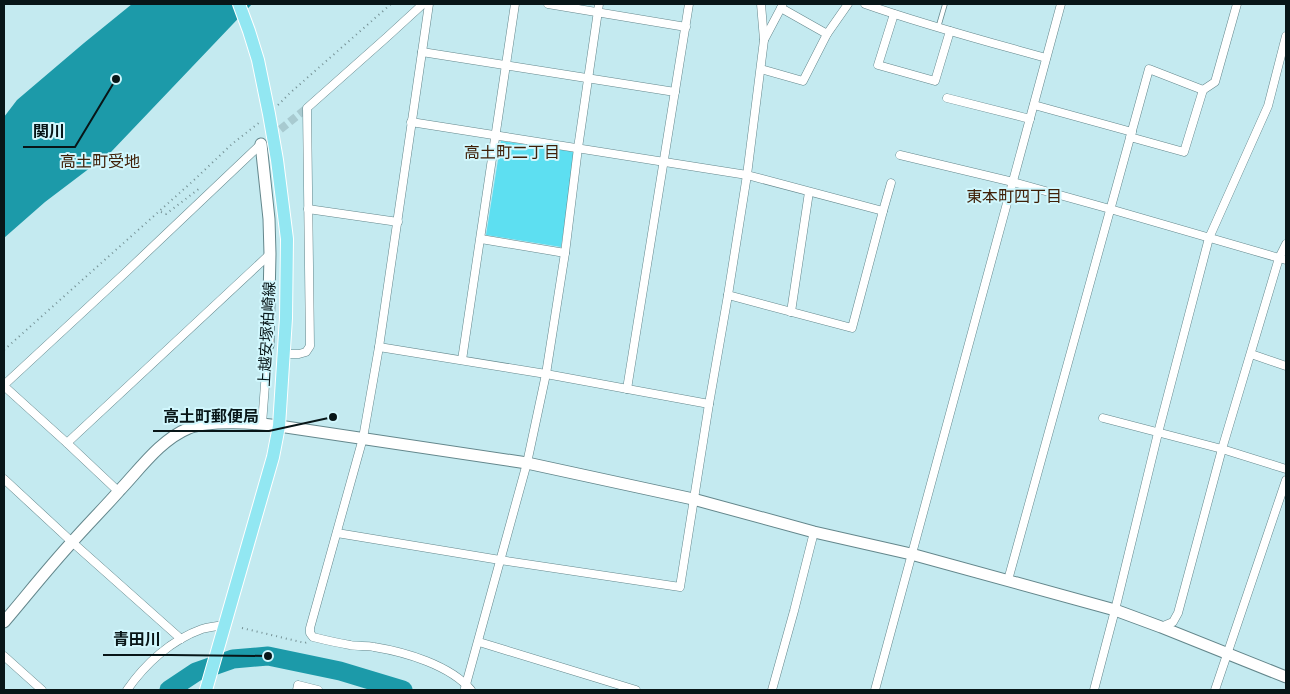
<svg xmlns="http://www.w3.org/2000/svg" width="1290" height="694" font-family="Overpass,'Noto Sans JP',sans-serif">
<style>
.green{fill:#5ddff1}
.water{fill:#1c9aa9}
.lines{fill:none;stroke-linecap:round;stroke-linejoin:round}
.river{stroke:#1c9aa9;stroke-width:19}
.street-tunnel{stroke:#a8cad0;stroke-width:8;stroke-dasharray:8 4;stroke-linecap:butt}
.lane-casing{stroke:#64878c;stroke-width:5.5}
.street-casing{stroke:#64878c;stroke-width:9}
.secondary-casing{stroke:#64878c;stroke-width:13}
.primary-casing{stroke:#fff;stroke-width:14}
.path{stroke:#749094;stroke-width:2;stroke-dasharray:1 4;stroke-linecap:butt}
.lane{stroke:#fff;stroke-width:4}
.street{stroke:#fff;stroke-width:8}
.secondary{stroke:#fff;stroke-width:11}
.primary{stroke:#92e7f2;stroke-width:12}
.labels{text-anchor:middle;stroke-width:4;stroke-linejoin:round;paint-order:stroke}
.street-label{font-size:15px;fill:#081618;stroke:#d1f7fd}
.neighbourhood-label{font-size:16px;fill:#402008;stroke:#d1f7fd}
.leader{fill:none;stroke:#081618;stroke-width:2}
.callout-dot{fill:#081618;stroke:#d1f7fd;stroke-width:2}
.callout-label{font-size:16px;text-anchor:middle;font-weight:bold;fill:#081618;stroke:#d1f7fd;stroke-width:4;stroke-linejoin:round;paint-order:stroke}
</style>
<rect width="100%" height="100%" fill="#c4eaf0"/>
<!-- green -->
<polygon class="green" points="501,141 576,152 561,247 486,235"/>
<!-- water -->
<polygon class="water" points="132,4 252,4 111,152 45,202 4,238 4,117 17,100 84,43"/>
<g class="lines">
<!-- river -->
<polyline class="river" points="169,690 196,672 233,659 268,656 340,671 403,690"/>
<!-- street-tunnel -->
<polyline class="street-tunnel" points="271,137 307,108"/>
<!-- lane casing -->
<g class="lane-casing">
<polyline id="lane" points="938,28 945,4"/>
</g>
<!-- street casing -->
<g class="street-casing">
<g id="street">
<path d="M429 4 379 347 363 438 310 628V633L313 637C325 640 338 643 350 645 358 647 366 645 374 647 405 652 450 665 471 690"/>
<polyline points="548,4 686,27"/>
<path d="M865 4C924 25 985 41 1046 58"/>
<polyline points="781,8 827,34"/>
<polyline points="894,14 878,65 935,81 950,31"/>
<polyline points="764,40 782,6"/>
<polyline points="422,52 675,92"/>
<polyline points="761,69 803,81 827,34 848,4"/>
<polyline points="1203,90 1215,82 1237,4"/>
<polyline points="947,98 1030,119"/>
<polyline points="1034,105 1132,132"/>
<polyline points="411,122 747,175 883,211 852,328 728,295"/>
<polyline points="900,155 1013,182 1110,209 1286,260"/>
<polyline points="308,209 398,222"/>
<polyline points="883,211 891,183"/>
<polyline points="481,239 565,253"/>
<polyline points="791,312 809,192"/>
<polyline points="379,347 546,374 709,404"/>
<polyline points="283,354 299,354 306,352 310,346 307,108 387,37 423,4"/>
<polyline points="1251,354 1286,366"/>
<polyline points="462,360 515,4"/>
<polyline points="4,385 125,273 261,144"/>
<polyline points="4,386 67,443 270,254"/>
<polyline points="627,389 689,4"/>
<polyline points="1103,418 1222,449 1286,469"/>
<polyline points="262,424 268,345"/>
<polyline points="67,443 119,492"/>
<polyline points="4,479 72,542 181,639"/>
<polyline points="337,533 500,560 680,587 709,404 728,295 747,175 764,40 761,4"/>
<polyline points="1008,580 1149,69 1203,90 1184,152 1130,137"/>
<polyline points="1161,627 1173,622 1178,613 1222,449 1279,258 1286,244"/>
<polyline points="479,642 636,690"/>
<polyline points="4,656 42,690"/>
<polyline points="465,688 527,463 546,374 565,253 578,148 599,4"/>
<path d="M127 690C145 664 171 640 202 629 209 627 217 626 225 625"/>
<polyline points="297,690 298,685 318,690"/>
<polyline points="772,690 794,611 814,532"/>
<path d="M875 690C935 461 999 233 1061 4"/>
<polyline points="1094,690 1115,610 1158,433 1209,238 1268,106 1286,36"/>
<polyline points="1215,690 1286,480"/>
</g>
</g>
<!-- secondary casing -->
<g class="secondary-casing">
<g id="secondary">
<polyline points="261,144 269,219 270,254 268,345"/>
<path d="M4 622C27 595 49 567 73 541 88 524 104 508 119 491 140 469 160 440 189 428 210 420 256 423 279 426L527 463 693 499 814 532 911 554 1115 610 1161 627 1286 677"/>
</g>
</g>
<!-- primary casing -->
<g class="primary-casing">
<polyline id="primary" points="206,690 273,457 279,426 286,318 287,239 277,160 269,114 258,60 249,31 239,4"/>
</g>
<!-- path -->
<g class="path">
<polyline points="278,105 290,93 391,4"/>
<polyline points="161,212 166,214 200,188"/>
<polyline points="4,350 193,181 232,144 260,122"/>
<polyline points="242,628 305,643 307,642"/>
</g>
<!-- lane -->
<use href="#lane" class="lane"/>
<!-- street -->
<use href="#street" class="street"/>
<!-- secondary -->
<use href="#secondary" class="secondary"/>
<!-- primary -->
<use href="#primary" class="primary"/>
</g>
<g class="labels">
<!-- street labels -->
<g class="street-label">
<text transform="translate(267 334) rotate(-87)" y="5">上越安塚柏崎線</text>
</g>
<!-- neighbourhood labels -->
<g class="neighbourhood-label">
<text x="512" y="158">高土町二丁目</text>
<text x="100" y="167">高土町受地</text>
<text x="1014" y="202">東本町四丁目</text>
</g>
</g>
<!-- callouts -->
<path class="leader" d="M116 79L75 147H23M333 417L269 431H153M268 656L171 655H103"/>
<g class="callout-dot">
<circle cx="116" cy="79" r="5"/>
<circle cx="333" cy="417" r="5"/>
<circle cx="268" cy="656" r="5"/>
</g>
<g class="callout-label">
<text x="49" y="137">関川</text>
<text x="211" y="422">高土町郵便局</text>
<text x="137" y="645">青田川</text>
</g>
<!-- border -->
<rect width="1290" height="694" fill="none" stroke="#081618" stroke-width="10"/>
</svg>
